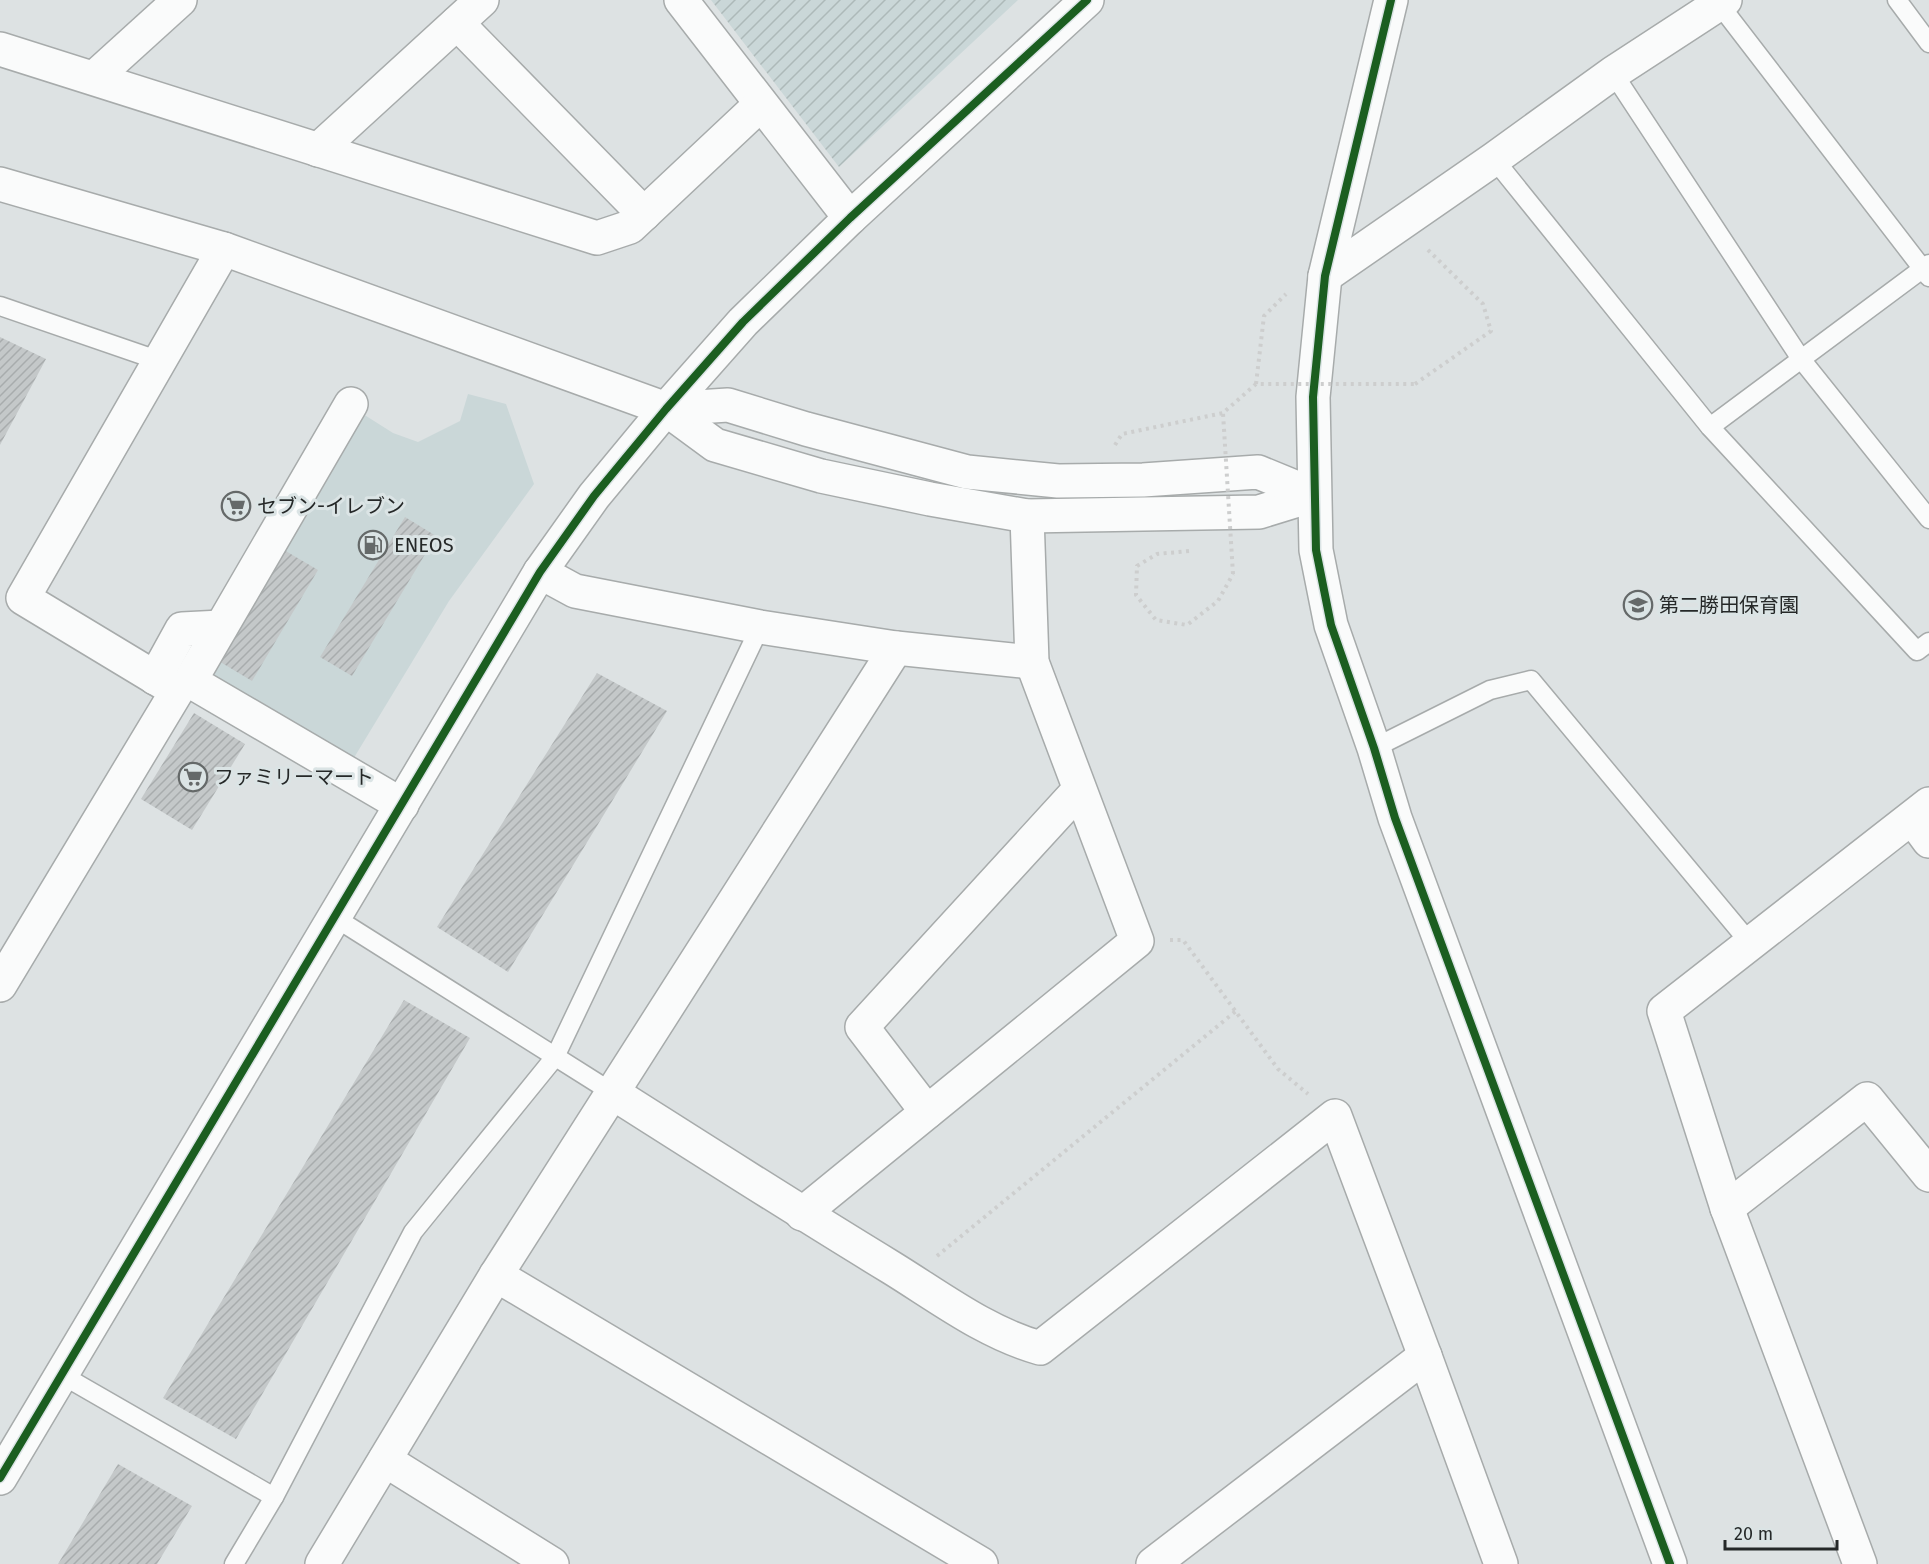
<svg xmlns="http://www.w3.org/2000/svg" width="1929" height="1564" font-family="'Fira Sans','Noto Sans JP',sans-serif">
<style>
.built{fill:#cad7d8}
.industrial{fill:url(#industrial-furrows)}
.building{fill:url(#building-hatch)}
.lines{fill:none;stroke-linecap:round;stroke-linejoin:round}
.service-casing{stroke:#a7abab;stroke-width:21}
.minor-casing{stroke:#a7abab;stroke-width:36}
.tertiary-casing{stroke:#a7abab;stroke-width:36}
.path{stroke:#cdcece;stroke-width:4;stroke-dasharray:3 4.5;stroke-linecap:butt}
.service{stroke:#fafbfb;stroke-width:18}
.minor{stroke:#fafbfb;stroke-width:33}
.tertiary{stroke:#fafbfb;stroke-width:33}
.path-bridge{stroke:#cdcece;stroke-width:4;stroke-dasharray:3 4.5;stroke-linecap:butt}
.cycleway-casing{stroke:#dbe4e5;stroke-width:11}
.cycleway{stroke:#1b5e20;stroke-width:8}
.labels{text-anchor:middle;stroke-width:6;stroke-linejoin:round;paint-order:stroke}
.poi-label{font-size:20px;fill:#252828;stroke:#dbe4e5;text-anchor:start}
</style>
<defs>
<pattern id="industrial-furrows" width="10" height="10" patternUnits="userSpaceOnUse" patternTransform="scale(1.5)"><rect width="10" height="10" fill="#cad7d8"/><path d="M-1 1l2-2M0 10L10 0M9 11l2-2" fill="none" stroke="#adb9b9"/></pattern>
<pattern id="building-hatch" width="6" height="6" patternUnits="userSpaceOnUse" patternTransform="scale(1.5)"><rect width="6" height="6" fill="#c4c8c9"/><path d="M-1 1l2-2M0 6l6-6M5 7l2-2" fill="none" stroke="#a8acad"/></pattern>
</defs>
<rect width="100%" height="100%" fill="#dde2e3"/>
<!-- built -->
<polygon class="built" points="468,394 506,404 534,484 449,601 352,761 208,673 363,414 393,433 418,442 460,421"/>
<!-- industrial -->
<polygon class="industrial" points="711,0 1018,0 839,167"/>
<!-- building -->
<g class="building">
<polygon points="0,337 46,359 0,445"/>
<polygon points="405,517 436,536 352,676 320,657"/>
<polygon points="284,550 318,570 252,681 217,660"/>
<polygon points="597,673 667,711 508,972 437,927"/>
<polygon points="194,713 245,744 192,830 141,799"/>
<polygon points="404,1000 470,1038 236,1439 163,1398"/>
<polygon points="118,1464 192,1506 157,1564 58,1564"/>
</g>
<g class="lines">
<!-- service casing -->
<g class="service-casing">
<g id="service">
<polyline points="1897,0 1929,43"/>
<polyline points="1719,4 1929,277"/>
<polyline points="1613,73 1801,359 1929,519"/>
<polyline points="1494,159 1710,427 1917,651 1929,642"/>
<polyline points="0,306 160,361"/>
<polyline points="1710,427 1929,264"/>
<polyline points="1374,748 1490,690 1531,680 1750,943"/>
<polyline points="334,917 613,1093"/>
<polyline points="62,1375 274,1497"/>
<polyline points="234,1564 274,1497 413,1232 555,1057 760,627"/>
</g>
</g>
<!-- minor casing -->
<g class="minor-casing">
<g id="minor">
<polyline points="681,0 850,218"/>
<polyline points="457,23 644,214"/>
<polyline points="0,49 597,238 630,227 761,104"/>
<polyline points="94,78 180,0"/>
<polyline points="318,150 482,0"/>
<polyline points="1325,276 1494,159 1613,73 1725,0"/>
<polyline points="351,404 190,681 402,805"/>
<polyline points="540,572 575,591 760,627 896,648 1032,662"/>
<polyline points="155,678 182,629 221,627"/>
<polyline points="1912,818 1929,841"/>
<polyline points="0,985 177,691 23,598 224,249"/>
<path d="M613 1093C706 1152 798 1211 892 1268 939 1297 986 1333 1040 1348L1335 1116 1425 1356 1501 1564"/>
<polyline points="927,1112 862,1027 1079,790"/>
<polyline points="1727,1208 1867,1099 1929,1175"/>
<polyline points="802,1214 1137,941 1032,662 1027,516"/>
<polyline points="496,1275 981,1564"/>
<polyline points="385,1460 552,1564"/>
<polyline points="322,1564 496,1275 896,648"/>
<polyline points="1153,1564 1425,1356"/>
<polyline points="1860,1564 1727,1208 1664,1011 1929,804"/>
</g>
</g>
<!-- tertiary casing -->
<g class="tertiary-casing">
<g id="tertiary">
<polyline points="1391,0 1325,276 1313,397 1316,550 1331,625 1374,748 1395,818 1670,1564"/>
<polyline points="0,184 224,249 666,409 715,445 821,476 930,499 1027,516 1259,512 1314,495"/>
<polyline points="666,409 728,405 806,429 967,472 1058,481 1143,480 1258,472 1314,495"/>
<polyline points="0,1478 540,572 594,496 666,409 743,322 850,218 1087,0"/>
</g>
</g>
<!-- path -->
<g class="path">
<polyline points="1256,384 1264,316 1286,294"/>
<polyline points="1415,384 1491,331 1483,304 1427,249"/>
<polyline points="1115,445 1122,434 1223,413"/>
<polyline points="1189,551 1157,554 1137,566 1136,595 1156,620 1187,625 1218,601 1233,574"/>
<polyline points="1170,940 1183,940 1278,1069 1308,1094"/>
<polyline points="937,1256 1236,1011"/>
</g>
<!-- service -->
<use href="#service" class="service"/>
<!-- minor -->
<use href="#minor" class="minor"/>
<!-- tertiary -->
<use href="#tertiary" class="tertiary"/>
<!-- path-bridge -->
<polyline class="path-bridge" points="1233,574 1223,413 1256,384 1415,384"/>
<!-- cycleway casing -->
<g class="cycleway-casing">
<g id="cycleway">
<polyline points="1391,0 1325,276 1313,397 1316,550 1331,625 1374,748 1395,818 1670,1564"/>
<polyline points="0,1478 540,572 594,496 666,409 743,322 850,218 1087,0"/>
</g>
</g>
<!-- cycleway -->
<use href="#cycleway" class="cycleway"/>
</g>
<!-- icons -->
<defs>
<g id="supermarket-ring" transform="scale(1.5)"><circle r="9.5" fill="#dbe4e5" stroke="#656969" stroke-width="1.5"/><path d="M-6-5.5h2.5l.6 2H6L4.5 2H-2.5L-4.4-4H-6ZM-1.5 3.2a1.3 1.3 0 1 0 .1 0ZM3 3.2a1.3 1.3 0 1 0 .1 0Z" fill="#656969"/></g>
<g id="fuel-ring" transform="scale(1.5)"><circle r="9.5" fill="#dbe4e5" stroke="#656969" stroke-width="1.5"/><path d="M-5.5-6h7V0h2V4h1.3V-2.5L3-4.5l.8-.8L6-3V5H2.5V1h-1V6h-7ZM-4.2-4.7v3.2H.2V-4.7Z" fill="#656969"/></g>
<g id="school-ring" transform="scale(1.5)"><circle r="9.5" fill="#dbe4e5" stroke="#656969" stroke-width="1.5"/><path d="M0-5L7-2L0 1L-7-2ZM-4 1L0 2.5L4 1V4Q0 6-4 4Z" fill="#656969"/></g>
</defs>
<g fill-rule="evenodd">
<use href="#supermarket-ring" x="236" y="506"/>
<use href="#fuel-ring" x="373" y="545"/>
<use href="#school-ring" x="1638" y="605"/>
<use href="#supermarket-ring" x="193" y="777"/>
</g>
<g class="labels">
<!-- poi labels -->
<g class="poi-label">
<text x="257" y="513">セブン-イレブン</text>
<text x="394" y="552">ENEOS</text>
<text x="1659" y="612">第二勝田保育園</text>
<text x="214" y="784">ファミリーマート</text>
</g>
</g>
<!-- scale -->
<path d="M1725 1540v9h112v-9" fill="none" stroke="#252828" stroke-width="3"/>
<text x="1734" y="1540" font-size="18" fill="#252828" stroke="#dbe4e5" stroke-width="4.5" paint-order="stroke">20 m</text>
</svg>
